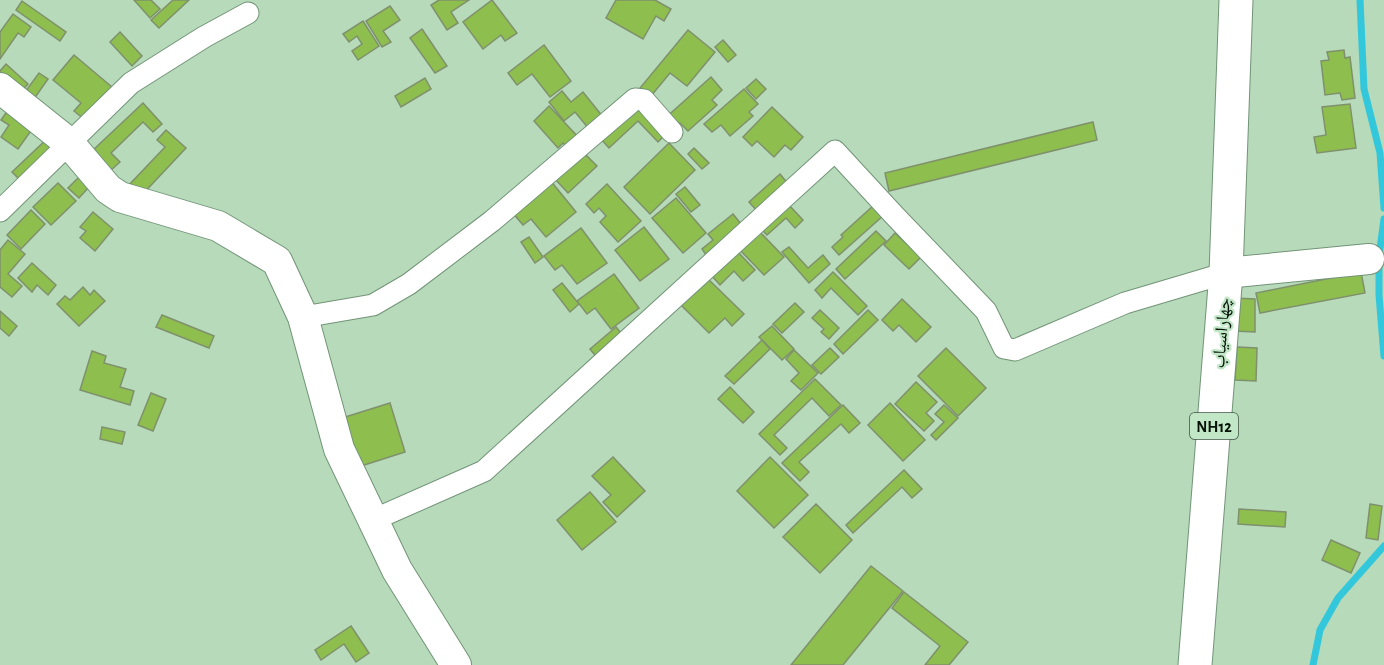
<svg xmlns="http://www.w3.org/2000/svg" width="1384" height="665" font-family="'Alegreya Sans','Noto Naskh Arabic',sans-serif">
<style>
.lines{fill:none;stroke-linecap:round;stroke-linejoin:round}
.stream{stroke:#33c7db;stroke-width:7}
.building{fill:#8ebe4e;stroke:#7f916c;stroke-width:1.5}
.street-casing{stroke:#729477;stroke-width:23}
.secondary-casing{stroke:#729477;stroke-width:32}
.highway-casing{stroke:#729477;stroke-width:35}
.street{stroke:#fff;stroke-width:21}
.secondary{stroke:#fff;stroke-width:30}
.highway{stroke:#fff;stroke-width:33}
.labels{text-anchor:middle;stroke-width:4.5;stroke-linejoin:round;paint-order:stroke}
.shield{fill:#c2e7c7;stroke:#3e5241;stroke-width:1.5}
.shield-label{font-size:16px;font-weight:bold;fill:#061208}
.street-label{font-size:18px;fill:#061208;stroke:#c2e7c7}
</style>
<rect width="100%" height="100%" fill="#b6daba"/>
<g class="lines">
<!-- stream -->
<g class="stream">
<polyline points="1360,0 1364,89 1380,153 1384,208"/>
<polyline points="1384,219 1379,256 1379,295 1384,356"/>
<polyline points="1313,665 1320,630 1338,598 1384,546"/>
</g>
</g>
<!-- building -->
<g class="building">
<polygon points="134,0 151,0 160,9 150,18"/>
<polygon points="173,0 189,0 159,28 151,20"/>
<polygon points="439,0 469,0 451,12 458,23 447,30 431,5"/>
<polygon points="492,0 517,33 505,41 501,35 483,49 463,22"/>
<polygon points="616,0 655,0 671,9 664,21 656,16 643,39 606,18"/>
<polygon points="22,1 66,32 60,41 16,10"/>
<polygon points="390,6 400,20 383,31 391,42 382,47 366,21"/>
<polygon points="13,14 31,27 24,37 18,33 0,59 0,32"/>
<polygon points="363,21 379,46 358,60 352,51 362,44 357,36 349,42 343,34"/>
<polygon points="422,29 447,66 435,73 410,38"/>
<polygon points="688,30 715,52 687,86 670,73 651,96 640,88"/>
<polygon points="120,32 142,56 132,66 110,42"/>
<polygon points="723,40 736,55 728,62 715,47"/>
<polygon points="544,45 571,81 550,97 532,74 517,85 508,73"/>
<polygon points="1344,50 1345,58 1350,57 1355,98 1342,100 1340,93 1325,95 1321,61 1329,60 1327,52"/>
<polygon points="74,55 112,87 85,120 74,111 81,103 53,80"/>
<polygon points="6,64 28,84 18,95 0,78 0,71"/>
<polygon points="39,73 48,79 34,99 25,92"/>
<polygon points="711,77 722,90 712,100 717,105 688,131 680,123 672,130 663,120"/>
<polygon points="425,78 431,89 401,107 395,96"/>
<polygon points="756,79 766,89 756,99 746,88"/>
<polygon points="744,89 758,104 749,112 753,116 730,136 721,125 712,132 704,124"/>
<polygon points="562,91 571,102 583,92 603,117 589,129 575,112 564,121 549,102"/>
<polygon points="143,103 162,124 153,132 143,122 111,153 120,162 110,171 92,151"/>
<polygon points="638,104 666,134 658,142 638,121 609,148 601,139"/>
<polygon points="1350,104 1356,148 1317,153 1314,137 1326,135 1322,107"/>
<polygon points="549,106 580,139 569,149 563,143 558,148 534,121"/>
<polygon points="772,107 803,137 791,150 785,145 774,157 757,141 752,146 743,137"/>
<polygon points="8,110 33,128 18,149 1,137 9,125 1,120"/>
<polygon points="1093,122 1097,140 889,191 885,173"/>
<polygon points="166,130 186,148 140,197 128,186 165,147 157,140"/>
<polygon points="51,135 60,144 21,181 12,172"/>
<polygon points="669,143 695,170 650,214 624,187"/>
<polygon points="694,148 709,163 702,169 688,154"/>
<polygon points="584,153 597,166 568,193 555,179"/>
<polygon points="780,174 789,185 758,212 749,202"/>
<polygon points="79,177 89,187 79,198 68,188"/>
<polygon points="550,180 576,212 546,237 531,219 523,225 512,212"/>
<polygon points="58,183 76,201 51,225 33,207"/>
<polygon points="607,184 641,221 618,242 600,222 606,216 599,208 594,213 586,204"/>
<polygon points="685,187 700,205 691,212 676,194"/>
<polygon points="676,198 706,233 683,253 652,218"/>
<polygon points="787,203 803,220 795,228 786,218 767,235 760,228"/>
<polygon points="874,205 884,215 839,255 832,247 843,237 841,235"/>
<polygon points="31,210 45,224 21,249 7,235"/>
<polygon points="93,212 113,229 95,251 80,238 86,231 80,227"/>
<polygon points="733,214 745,229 708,258 702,249 713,240 708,234"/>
<polygon points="644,227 669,259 640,281 615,250"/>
<polygon points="581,228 607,263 577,284 562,265 555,270 544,256"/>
<polygon points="758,230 784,257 764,275 738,248"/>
<polygon points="876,231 886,241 845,279 836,269"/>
<polygon points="895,233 921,257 909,269 884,245"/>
<polygon points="529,237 543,257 535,263 521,242"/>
<polygon points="8,240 25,254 8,274 22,286 12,297 0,287 0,250"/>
<polygon points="789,247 808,268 823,255 830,264 809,283 782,252"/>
<polygon points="737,251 755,270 743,281 734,271 720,285 711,275"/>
<polygon points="32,263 56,285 48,295 37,285 32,292 18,278"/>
<polygon points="833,272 867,306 858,315 831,288 822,298 815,290"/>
<polygon points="1361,272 1365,293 1260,313 1256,293"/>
<polygon points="614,274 639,308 611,329 595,308 587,314 577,301"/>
<polygon points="707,278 744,314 732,326 725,318 709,333 680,304"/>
<polygon points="562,283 579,304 570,312 553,290"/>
<polygon points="83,287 90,295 94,290 105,301 79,326 57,304 65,296 70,300"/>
<polygon points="1234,298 1255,299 1255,332 1234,331"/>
<polygon points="902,299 931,327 916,342 899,325 893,331 882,320"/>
<polygon points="795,303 804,312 782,333 773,324"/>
<polygon points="820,310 839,328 829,339 821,332 824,329 812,318"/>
<polygon points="868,310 878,320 843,354 834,344"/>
<polygon points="0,311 17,326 9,336 0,328"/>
<polygon points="162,315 214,336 209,348 156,327"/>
<polygon points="772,326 794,349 782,360 759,337"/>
<polygon points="616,327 625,338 599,360 590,349"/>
<polygon points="762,340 770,349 734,384 725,376"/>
<polygon points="1237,347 1257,348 1256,381 1235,380"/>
<polygon points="830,348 839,357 821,374 812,365"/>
<polygon points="946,348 986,388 958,416 918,376"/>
<polygon points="794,350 818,373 801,390 791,381 799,373 786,359"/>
<polygon points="92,351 106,356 104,363 126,369 120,387 134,391 130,405 80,390"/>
<polygon points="815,379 841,405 829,416 812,398 774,435 787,448 780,455 759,434"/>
<polygon points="916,382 937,402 926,413 934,421 924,431 895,404"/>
<polygon points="730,387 754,412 743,423 718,399"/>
<polygon points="151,393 166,399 153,431 138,425"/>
<polygon points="390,403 405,452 358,467 342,418"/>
<polygon points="890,403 925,440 903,461 868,425"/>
<polygon points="843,405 860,423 849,433 841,424 799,462 809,472 800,481 782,463"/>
<polygon points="944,405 958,418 936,440 931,435 944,422 935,414"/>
<polygon points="102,427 125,432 122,444 100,439"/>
<polygon points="613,457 645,491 617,517 603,502 611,495 592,476"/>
<polygon points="770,457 808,495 774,528 737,491"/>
<polygon points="904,470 922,489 912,498 902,487 853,533 846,525"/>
<polygon points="590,492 616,522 582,550 557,520"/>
<polygon points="816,504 852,540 820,573 783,537"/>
<polygon points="1370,504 1382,506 1378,540 1366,538"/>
<polygon points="1239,509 1286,512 1285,527 1238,524"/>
<polygon points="1331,540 1360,553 1351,573 1322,560"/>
<polygon points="871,566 903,591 843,665 791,665"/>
<polygon points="904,592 968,642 949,665 925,665 940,646 892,608"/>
<polygon points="351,626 369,653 356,662 344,644 321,660 315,650"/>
</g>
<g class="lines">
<!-- street casing -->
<g class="street-casing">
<g id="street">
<polyline points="0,211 131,83 204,37 248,13"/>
<polyline points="303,317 373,305 409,284 492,221 635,99 644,100 672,132"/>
<polyline points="373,520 484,471 835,151 894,215 986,311 1004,348 1015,350 1125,303 1226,273"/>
</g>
</g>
<!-- secondary casing -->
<g class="secondary-casing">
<g id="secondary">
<polyline points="0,88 69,143 108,189 120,197 218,226 277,261 303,317 339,449 397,570 456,665"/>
<polyline points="1226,273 1369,259"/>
</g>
</g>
<!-- highway casing -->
<g class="highway-casing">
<polyline id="highway" points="1195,665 1226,273 1236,0"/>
</g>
<!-- street -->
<use href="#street" class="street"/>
<!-- secondary -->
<use href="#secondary" class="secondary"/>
<!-- highway -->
<use href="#highway" class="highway"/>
</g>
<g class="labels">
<!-- shield labels -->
<rect class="shield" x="1190" y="413" width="48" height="26" rx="4.5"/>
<g class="shield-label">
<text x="1214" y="432">NH12</text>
</g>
<!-- street labels -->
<g class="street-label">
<text transform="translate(1221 333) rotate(-85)" y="6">چهاراسیاب</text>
</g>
</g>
</svg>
